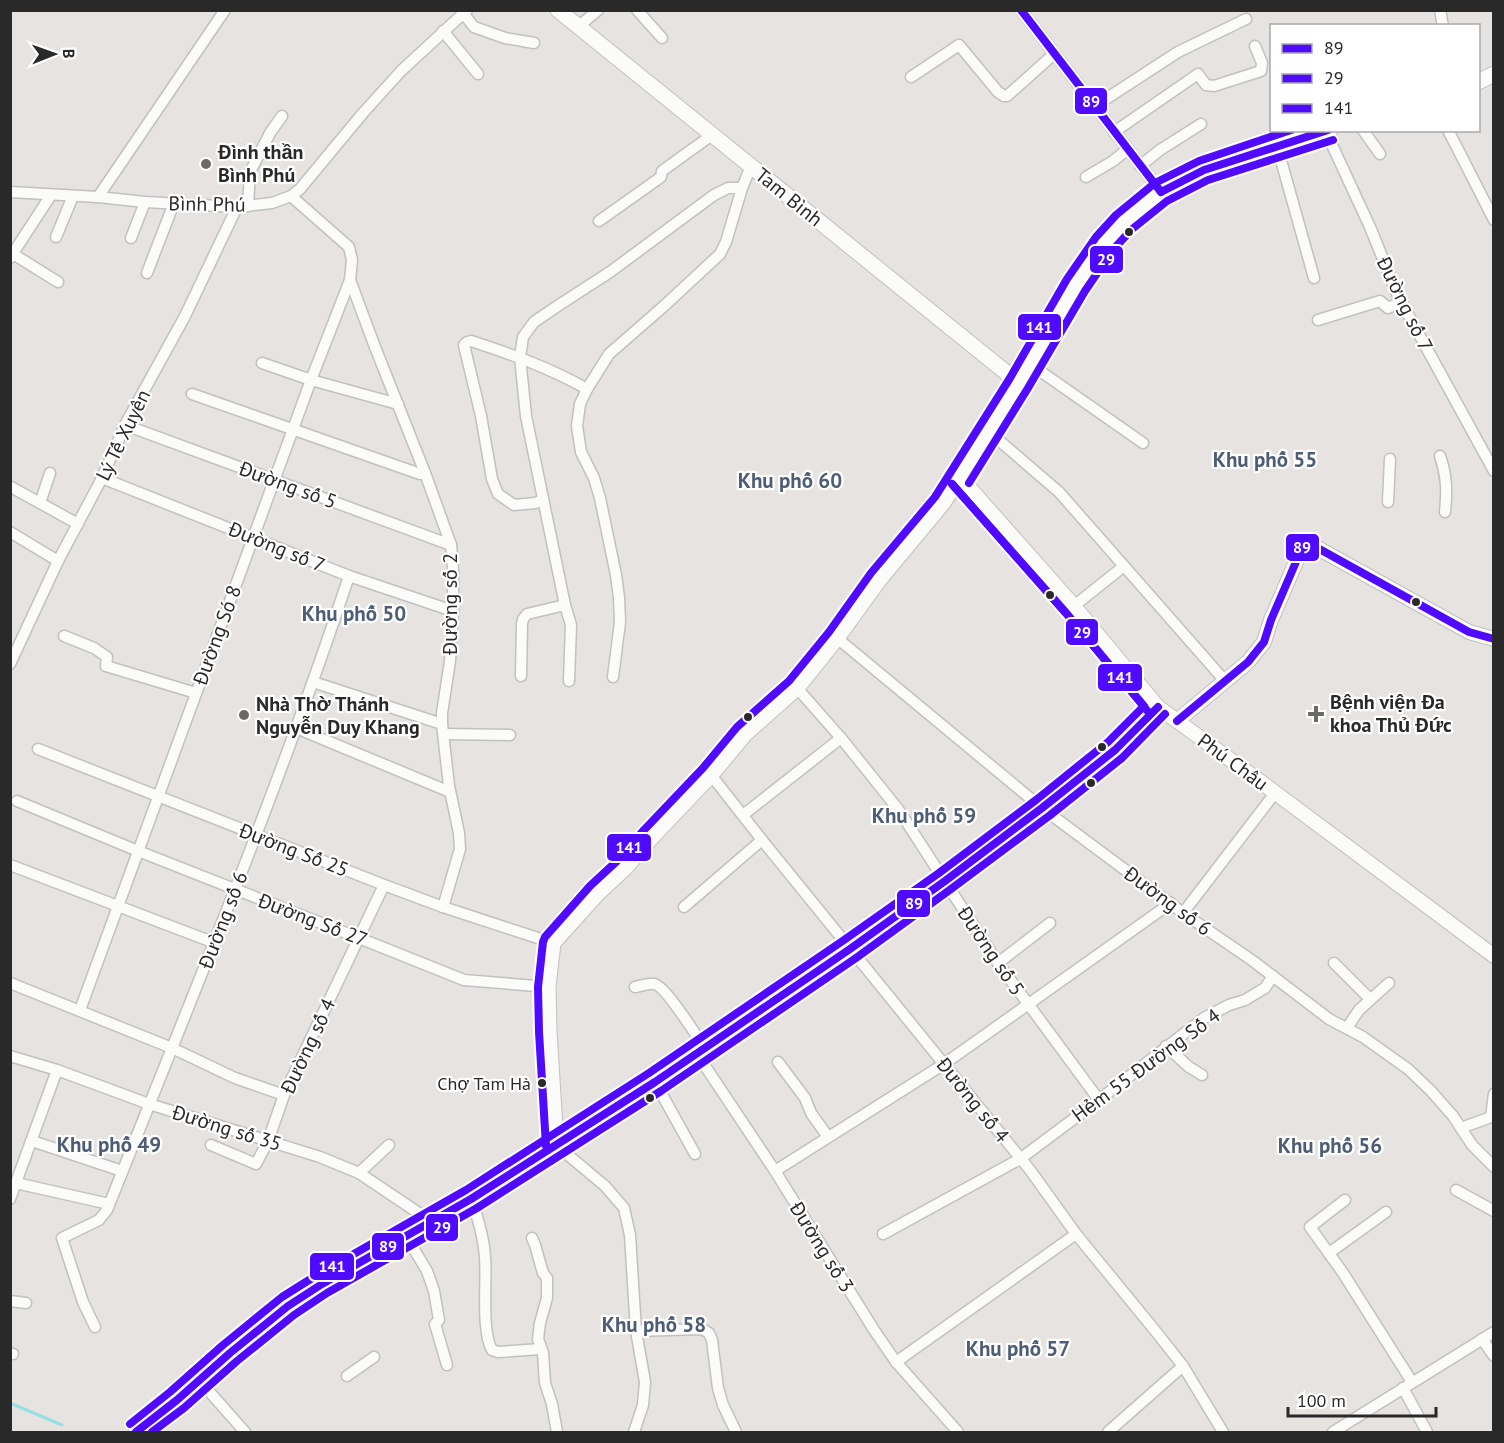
<svg xmlns="http://www.w3.org/2000/svg" width="1504" height="1443" font-family="'PT Sans',sans-serif">
<style>
.lines{fill:none;stroke-linecap:round;stroke-linejoin:round}
.stream{stroke:#98dfe4;stroke-width:3}
.minor-casing{stroke:#c1c1c1;stroke-width:13}
.tertiary-casing{stroke:#c1c1c1;stroke-width:16}
.secondary-casing{stroke:#c1c1c1;stroke-width:17}
.minor{stroke:#fbfbfa;stroke-width:10}
.tertiary{stroke:#fbfbfa;stroke-width:14}
.secondary{stroke:#fbfbfa;stroke-width:15}
.bus-1-casing{stroke:#fff;stroke-width:12}
.bus-2-casing{stroke:#fff;stroke-width:12}
.bus-3-casing{stroke:#fff;stroke-width:12}
.bus-1{stroke:#4f0aff;stroke-width:8}
.bus-2{stroke:#4f0aff;stroke-width:8}
.bus-3{stroke:#4f0aff;stroke-width:8}
.poi-dot{fill:#6b6a69;stroke:#fff;stroke-width:2}
.bus-dot{fill:#292929;stroke:#fff;stroke-width:2}
.labels{text-anchor:middle;stroke-width:4.5;stroke-linejoin:round;paint-order:stroke}
.bus-label{font-size:18px;fill:#292929;stroke:#fff;text-anchor:end}
.poi-label{font-size:20px;font-weight:bold;fill:#292929;stroke:#fff;text-anchor:start}
.street-label{font-size:20px;fill:#292929;stroke:#fff}
.neighbourhood-label{font-size:21px;font-weight:bold;fill:#4d5d76;stroke:#fff}
.line-badge{stroke:#fff;stroke-width:2}
.badge-label{font-size:16px;text-anchor:middle;font-weight:bold;fill:#fff}
</style>
<rect width="100%" height="100%" fill="#e6e3e0"/>
<g class="lines">
<!-- stream -->
<polyline class="stream" points="10,1403 62,1425"/>
<!-- minor casing -->
<g class="minor-casing">
<g id="minor">
<polyline points="637,10 662,38"/>
<polyline points="1021,10 1161,192"/>
<polyline points="1440,10 1443,26"/>
<polyline points="463,13 474,27 505,38 534,43"/>
<polyline points="578,27 598,10"/>
<polyline points="443,31 478,74"/>
<polyline points="911,77 959,45 998,92 1004,96 1007,96 1054,54"/>
<polyline points="1095,106 1178,52 1246,19"/>
<polyline points="1363,130 1380,154"/>
<polyline points="1448,130 1494,220"/>
<polyline points="1114,132 1198,74 1206,85 1214,86 1261,71 1262,63 1255,46"/>
<polyline points="1326,132 1370,227 1398,296 1494,471"/>
<polyline points="1277,146 1314,278"/>
<polyline points="1140,166 1160,150 1201,124"/>
<polyline points="1086,177 1113,161 1128,149"/>
<polyline points="10,192 98,197 145,202 237,207 272,203 291,196 300,189 363,113 401,71 467,10"/>
<polyline points="98,197 225,10"/>
<polyline points="248,206 250,172 270,133 282,116"/>
<polyline points="599,221 661,177 662,171 712,135"/>
<polyline points="56,237 73,196"/>
<polyline points="131,238 145,202"/>
<polyline points="13,254 58,282"/>
<polyline points="10,258 51,195"/>
<polyline points="147,273 174,203"/>
<polyline points="350,280 375,347 425,473 451,545 453,569 453,611 450,661 442,713 442,724 449,786 459,833 460,849 443,907"/>
<polyline points="1318,320 1380,301 1388,308 1401,302"/>
<polyline points="262,363 311,380 398,404"/>
<polyline points="1030,364 1143,443"/>
<polyline points="192,394 420,474 425,473"/>
<polyline points="125,425 451,545"/>
<polyline points="988,431 1059,492 1225,681"/>
<path d="M1440 456C1447 476 1447 492 1445 512"/>
<polyline points="102,478 349,576 453,611"/>
<polyline points="11,487 78,524"/>
<path d="M543 500 535 503 514 505 498 494 492 479 481 416 464 345 467 342 471 341C511 354 550 368 587 389"/>
<polyline points="1388,502 1390,459"/>
<polyline points="40,503 50,473"/>
<polyline points="10,532 58,561"/>
<polyline points="1074,606 1124,566"/>
<polyline points="64,636 94,648 107,657 106,666 196,693"/>
<polyline points="837,638 1042,808 1183,913 1253,961 1329,1019 1363,1037 1408,1069 1431,1091 1453,1116 1472,1145 1494,1167"/>
<polyline points="10,664 58,561 102,478 125,425 185,316 237,207"/>
<polyline points="521,676 522,624 523,619 527,614 565,605"/>
<polyline points="613,677 620,622 619,598 616,575 600,498 594,478 581,452 577,426 580,404 587,389 609,354 664,306 720,254 726,242 742,188"/>
<polyline points="569,681 571,625 565,605 526,416 520,357 523,337 534,322 559,305 610,272 714,195 728,188 742,188 751,166"/>
<polyline points="313,682 442,724"/>
<polyline points="797,688 841,738 898,809 998,963 1099,1100"/>
<polyline points="296,728 450,792"/>
<polyline points="444,734 510,735"/>
<polyline points="38,749 384,885 443,907 553,943"/>
<polyline points="711,775 762,840 1030,1170 1076,1234 1157,1333 1183,1366 1223,1432"/>
<polyline points="17,801 138,851 359,938 464,980 548,987"/>
<polyline points="743,815 841,738"/>
<polyline points="10,865 215,943"/>
<polyline points="684,907 762,840"/>
<polyline points="1183,913 1275,793"/>
<polyline points="998,963 1050,923"/>
<polyline points="1334,963 1370,999"/>
<polyline points="10,983 172,1048 235,1078 284,1095"/>
<path d="M635 987C641 986 649 983 654 984 665 985 697 1037 705 1048"/>
<polyline points="80,1010 311,380 350,280 352,260 349,247 291,196"/>
<polyline points="1347,1028 1359,1010 1389,983"/>
<polyline points="1166,1046 1189,1067 1202,1075"/>
<polyline points="697,1054 775,1171 874,1330 896,1362 958,1432"/>
<polyline points="10,1056 57,1070 149,1104 320,1157 359,1173 432,1222"/>
<polyline points="778,1062 805,1098 811,1113 828,1137"/>
<polyline points="655,1082 695,1154"/>
<polyline points="1461,1128 1491,1117 1494,1094"/>
<polyline points="32,1141 122,1171"/>
<polyline points="211,1145 256,1164 268,1141 284,1095 384,885"/>
<polyline points="556,1145 605,1186 624,1208 630,1235 636,1331 645,1382 643,1405 634,1432"/>
<polyline points="775,1171 944,1064 1171,903"/>
<polyline points="359,1173 389,1145"/>
<polyline points="16,1183 109,1204"/>
<polyline points="1456,1190 1494,1211"/>
<polyline points="10,1199 57,1070"/>
<path d="M471 1199C478 1218 484 1237 485 1258 487 1281 481 1331 492 1350L498 1352 541 1349"/>
<polyline points="1345,1200 1310,1227 1343,1273 1412,1382"/>
<polyline points="883,1234 1020,1159 1099,1100 1204,1018 1229,1005 1245,1000 1265,988 1273,976"/>
<polyline points="406,1236 427,1271 434,1291 439,1320 435,1324 447,1365"/>
<polyline points="532,1238 535,1245 543,1273 547,1278 547,1298 540,1323 538,1339 543,1353 545,1383 552,1404 557,1432"/>
<polyline points="1329,1253 1386,1212"/>
<polyline points="10,1301 26,1303"/>
<path d="M95 1327 83 1302 62 1238 99 1220 107 1210C191 1000 278 791 349 576"/>
<polyline points="636,1331 702,1329 709,1333 712,1340 718,1388 723,1405 736,1432"/>
<polyline points="1482,1339 1494,1356"/>
<polyline points="10,1353 13,1354"/>
<polyline points="896,1362 1076,1234"/>
<polyline points="347,1376 374,1357"/>
<polyline points="199,1380 245,1432"/>
<polyline points="1403,1388 1427,1432"/>
<polyline points="1108,1432 1183,1366"/>
<polyline points="1333,1432 1494,1332"/>
</g>
</g>
<!-- tertiary casing -->
<g class="tertiary-casing">
<g id="tertiary">
<polyline points="960,477 1074,606 1158,707 1265,785 1494,956"/>
<polyline points="1177,721 1248,662 1264,642 1271,620 1305,541 1469,632 1494,639"/>
<polyline points="556,1145 655,1082 850,949 945,881 1042,808 1115,750 1158,707"/>
</g>
</g>
<!-- secondary casing -->
<g class="secondary-casing">
<g id="secondary">
<polyline points="558,10 1019,383"/>
<polyline points="1478,82 1494,74"/>
<polyline points="136,1432 177,1400 230,1353 288,1306 322,1284 471,1199 556,1145 549,1031 548,987 553,943 598,893 625,868 652,837 711,775 745,734 797,688 837,638 879,580 943,503 960,477 1019,383 1076,285 1105,243 1124,222 1161,192 1204,170 1302,138 1330,130"/>
</g>
</g>
<!-- minor -->
<use href="#minor" class="minor"/>
<!-- tertiary -->
<use href="#tertiary" class="tertiary"/>
<!-- secondary -->
<use href="#secondary" class="secondary"/>
<!-- bus-1 casing -->
<g class="bus-1-casing">
<g id="bus-1">
<polyline points="1021,10 1161,192"/>
<polyline points="1161,192 1204,170 1328,130"/>
<polyline points="1177,721 1248,662 1264,642 1271,620 1305,541 1469,632 1494,639"/>
<polyline points="136,1432 177,1400 230,1353 288,1306 322,1284 471,1199 655,1082 850,949 945,881 1042,808 1115,750 1158,707"/>
</g>
</g>
<!-- bus-2 casing -->
<g class="bus-2-casing">
<g id="bus-2">
<polyline points="969,483 1028,388 1085,291 1113,250 1131,230 1167,201 1208,180 1333,140"/>
<polyline points="952,484 1066,613 1150,714"/>
<polyline points="152,1432 184,1408 237,1361 294,1315 327,1293 477,1208 661,1091 856,958 951,889 1049,816 1122,758 1165,714"/>
</g>
</g>
<!-- bus-3 casing -->
<g class="bus-3-casing">
<g id="bus-3">
<polyline points="546,1146 539,1032 538,987 543,942 545,937 590,886 617,861 644,830 703,768 737,727 789,681 829,632 871,573 935,497 1010,378 1067,279 1096,237 1116,215 1155,183 1199,161 1291,130"/>
<polyline points="130,1424 170,1392 223,1345 282,1297 317,1275 466,1190 649,1073 844,940 939,873 1036,800 1108,742 1144,706 1066,613 952,484"/>
</g>
</g>
<!-- bus-1 -->
<use href="#bus-1" class="bus-1"/>
<!-- bus-2 -->
<use href="#bus-2" class="bus-2"/>
<!-- bus-3 -->
<use href="#bus-3" class="bus-3"/>
</g>
<!-- markers -->
<g class="poi-dot">
<circle cx="206" cy="164" r="6"/>
<path d="M1313 705h6v6h6v6h-6v6h-6v-6h-6v-6h6z"/>
<circle cx="244" cy="715" r="6"/>
</g>
<g class="bus-dot">
<circle cx="1129" cy="232" r="5"/>
<circle cx="1050" cy="595" r="5"/>
<circle cx="1416" cy="602" r="5"/>
<circle cx="748" cy="717" r="5"/>
<circle cx="1102" cy="747" r="5"/>
<circle cx="1091" cy="783" r="5"/>
<circle cx="542" cy="1083" r="5"/>
<circle cx="650" cy="1098" r="5"/>
</g>
<g class="labels">
<!-- bus labels -->
<g class="bus-label">
<text x="531" y="1090">Chợ Tam Hà</text>
</g>
<!-- poi labels -->
<g class="poi-label">
<text x="218" y="159">Đình thần<tspan x="218" dy="23">Bình Phú</tspan></text>
<text x="1330" y="709">Bệnh viện Đa<tspan x="1330" dy="23">khoa Thủ Đức</tspan></text>
<text x="256" y="711">Nhà Thờ Thánh<tspan x="256" dy="23">Nguyễn Duy Khang</tspan></text>
</g>
<!-- street labels -->
<g class="street-label">
<text transform="translate(789 197) rotate(39)" y="7">Tam Bình</text>
<text transform="translate(207 204) rotate(1)" y="7">Bình Phú</text>
<text transform="translate(1405 304) rotate(64)" y="7">Đường số 7</text>
<text transform="translate(123 435) rotate(-64)" y="7">Lý Tế Xuyên</text>
<text transform="translate(288 485) rotate(20)" y="7">Đường số 5</text>
<text transform="translate(277 547) rotate(22)" y="7">Đường số 7</text>
<text transform="translate(450 604) rotate(-90)" y="7">Đường số 2</text>
<text transform="translate(217 635) rotate(-70)" y="7">Đường Só 8</text>
<text transform="translate(1233 762) rotate(36)" y="7">Phú Châu</text>
<text transform="translate(294 850) rotate(21)" y="7">Đường Số 25</text>
<text transform="translate(1168 901) rotate(36)" y="7">Đường số 6</text>
<text transform="translate(223 920) rotate(-69)" y="7">Đường số 6</text>
<text transform="translate(313 920) rotate(21)" y="7">Đường Số 27</text>
<text transform="translate(991 951) rotate(56)" y="7">Đường số 5</text>
<text transform="translate(308 1046) rotate(-65)" y="7">Đường số 4</text>
<text transform="translate(1146 1065) rotate(-36)" y="7">Hẻm 55 Đường Số 4</text>
<text transform="translate(973 1100) rotate(51)" y="7">Đường số 4</text>
<text transform="translate(227 1128) rotate(17)" y="7">Đường số 35</text>
<text transform="translate(822 1247) rotate(58)" y="7">Đường số 3</text>
</g>
<!-- neighbourhood labels -->
<g class="neighbourhood-label">
<text x="1265" y="467">Khu phố 55</text>
<text x="790" y="488">Khu phố 60</text>
<text x="354" y="621">Khu phố 50</text>
<text x="924" y="823">Khu phố 59</text>
<text x="109" y="1152">Khu phố 49</text>
<text x="1330" y="1153">Khu phố 56</text>
<text x="654" y="1332">Khu phố 58</text>
<text x="1018" y="1356">Khu phố 57</text>
</g>
</g>
<g class="line-badge">
<rect x="1074" y="87" width="34" height="28" rx="6" fill="#4f0aff"/>
<rect x="1089" y="245" width="35" height="29" rx="6" fill="#4f0aff"/>
<rect x="1017" y="313" width="45" height="28" rx="6" fill="#4f0aff"/>
<rect x="1285" y="533" width="35" height="29" rx="6" fill="#4f0aff"/>
<rect x="1065" y="618" width="34" height="28" rx="6" fill="#4f0aff"/>
<rect x="1097" y="663" width="46" height="29" rx="6" fill="#4f0aff"/>
<rect x="606" y="833" width="46" height="29" rx="6" fill="#4f0aff"/>
<rect x="896" y="889" width="35" height="29" rx="6" fill="#4f0aff"/>
<rect x="425" y="1213" width="34" height="29" rx="6" fill="#4f0aff"/>
<rect x="371" y="1232" width="34" height="29" rx="6" fill="#4f0aff"/>
<rect x="309" y="1252" width="46" height="29" rx="6" fill="#4f0aff"/>
</g>
<g class="badge-label">
<text x="1091" y="107">89</text>
<text x="1106" y="265">29</text>
<text x="1039" y="333">141</text>
<text x="1302" y="553">89</text>
<text x="1082" y="638">29</text>
<text x="1120" y="683">141</text>
<text x="629" y="853">141</text>
<text x="914" y="909">89</text>
<text x="442" y="1233">29</text>
<text x="388" y="1252">89</text>
<text x="332" y="1272">141</text>
</g>
<!-- border -->
<rect width="1504" height="1443" fill="none" stroke="#292929" stroke-width="24"/>
<!-- legend -->
<rect x="1270" y="24" width="210" height="108" fill="#ffffff" stroke="#a9a9a9" stroke-width="1.5"/>
<rect x="1282" y="44" width="30" height="9" fill="#4f0aff" stroke="#a9a9a9" stroke-width="1.5"/>
<text x="1324" y="54" font-size="18" fill="#292929">89</text>
<rect x="1282" y="74" width="30" height="9" fill="#4f0aff" stroke="#a9a9a9" stroke-width="1.5"/>
<text x="1324" y="84" font-size="18" fill="#292929">29</text>
<rect x="1282" y="104" width="30" height="9" fill="#4f0aff" stroke="#a9a9a9" stroke-width="1.5"/>
<text x="1324" y="114" font-size="18" fill="#292929">141</text>
<!-- north arrow -->
<g transform="translate(54 54) rotate(89)" stroke="#ffffff" stroke-width="4.5" paint-order="stroke">
<path d="M0-4.5L10 22L0 15L-10 22Z" fill="#292929"/>
<text y="-9" font-size="16" font-weight="bold" text-anchor="middle" fill="#292929">B</text>
</g>
<!-- scale -->
<path d="M1288 1407v9h148v-9" fill="none" stroke="#292929" stroke-width="3"/>
<text x="1297" y="1407" font-size="18" fill="#292929" stroke="#ffffff" stroke-width="4.5" paint-order="stroke">100 m</text>
</svg>
